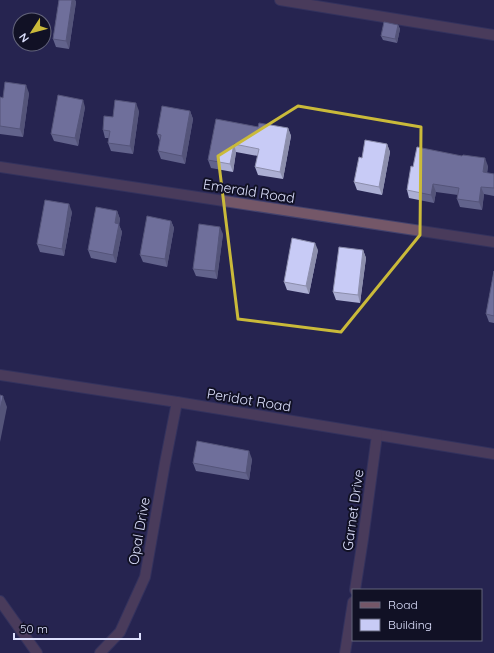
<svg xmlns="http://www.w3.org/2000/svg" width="494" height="653" font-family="Quicksand,sans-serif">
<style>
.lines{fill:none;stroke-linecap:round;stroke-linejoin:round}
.minor-casing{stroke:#43426d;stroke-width:12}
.minor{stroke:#745768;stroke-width:10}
.wall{fill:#acafd4}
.shaded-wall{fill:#8c8eac}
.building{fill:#c8cbf6;stroke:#8c8eac}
.marked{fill:none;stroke:#caba3a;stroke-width:3;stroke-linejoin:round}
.labels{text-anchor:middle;stroke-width:4;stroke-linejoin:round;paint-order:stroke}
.street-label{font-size:14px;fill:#dde0fd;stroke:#111125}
</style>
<rect width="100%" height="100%" fill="#262451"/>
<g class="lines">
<!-- minor casing -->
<g class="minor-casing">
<g id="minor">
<polyline points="280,0 494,35"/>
<polyline points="0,167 494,242"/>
<polyline points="0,375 177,402 494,454"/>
<polyline points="355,590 363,539 377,435"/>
<polyline points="0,601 37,653"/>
<polyline points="100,653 120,632 145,577 165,463 177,402"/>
<polyline points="345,653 353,602"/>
</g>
</g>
<!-- minor -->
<use href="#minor" class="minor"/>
</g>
<!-- wall -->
<g class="wall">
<polygon points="59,0 75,0 76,2 69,49 56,47 53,39"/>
<polygon points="398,25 400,29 397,43 383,40 381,36"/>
<polygon points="29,93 23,137 0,134 0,97 3,98"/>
<polygon points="85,107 78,146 54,141 51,134"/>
<polygon points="139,111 133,154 111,151 108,143 109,138 105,138 103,130 113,117"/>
<polygon points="190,111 193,119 185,164 161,159 158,151 160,141 157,134"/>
<polygon points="258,127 288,128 291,136 283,179 258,175 255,167 258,156 236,152 233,172 211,168 208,160"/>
<polygon points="387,144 390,152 382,195 357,190 354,182"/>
<polygon points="488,166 487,173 494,174 494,196 484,194 482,210 460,207 457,199 458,195 436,192 434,203 409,198 407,190 413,167"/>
<polygon points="117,211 120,219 119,225 122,232 116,263 91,258 88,250"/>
<polygon points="72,212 64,256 40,252 37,244"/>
<polygon points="171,221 174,228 167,267 143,262 140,255"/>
<polygon points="223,234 217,279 196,276 193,269"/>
<polygon points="318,250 309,294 287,290 284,282"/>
<polygon points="363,250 366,258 360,303 336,300 333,292"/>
<polygon points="494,271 494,323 489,322 486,314"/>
<polygon points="252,459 249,480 196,471 193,463"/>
</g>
<!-- shaded-wall -->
<g class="shaded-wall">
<polygon points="72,0 75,0 76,2 69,49 66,41"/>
<polygon points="398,25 400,29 397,43 395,39"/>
<polygon points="26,85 29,93 23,137 20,129"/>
<polygon points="83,100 85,107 78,146 75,138"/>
<polygon points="136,103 139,111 133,154 130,146"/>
<polygon points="190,111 193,119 185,164 182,156"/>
<polygon points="288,128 291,136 283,179 280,172"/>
<polygon points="234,144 236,152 233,172 230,164"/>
<polygon points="387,144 390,152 382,195 379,187"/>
<polygon points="485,158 488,166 486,180 483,172"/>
<polygon points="433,184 436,192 434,203 431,195"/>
<polygon points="481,187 484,194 482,210 479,202"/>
<polygon points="69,204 72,212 64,256 62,249"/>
<polygon points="117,211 120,219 119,225 122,232 116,263 113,255 115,223"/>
<polygon points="171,221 174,228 167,267 165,259"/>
<polygon points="220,227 223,234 217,279 215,271"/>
<polygon points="315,243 318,250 309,294 306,286"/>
<polygon points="363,250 366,258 360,303 358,295"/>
<polygon points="3,396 7,407 0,442 0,410"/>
<polygon points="249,451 252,459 249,480 246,473"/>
</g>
<!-- building -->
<g class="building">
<polygon points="59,0 72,0 66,41 53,39"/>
<polygon points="384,22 398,25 395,39 381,36"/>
<polygon points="5,82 26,85 20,129 0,126 0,97 3,98"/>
<polygon points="58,95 83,100 75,138 51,134"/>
<polygon points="115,100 136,103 130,146 108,143 110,131 103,130 104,116 113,117"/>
<polygon points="162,106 190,111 182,156 158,151 161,135 157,134"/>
<polygon points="216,119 258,127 259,123 288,128 280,172 255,167 259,149 234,144 230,164 208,160"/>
<polygon points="365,140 387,144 379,187 354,182 359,157 362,158"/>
<polygon points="417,147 462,156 463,155 485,158 483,172 494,174 494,188 481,187 479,202 457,199 459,188 433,184 431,195 407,190 411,166 413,167"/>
<polygon points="45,200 69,204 62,249 37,244"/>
<polygon points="96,207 117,211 115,223 119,224 113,255 88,250"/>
<polygon points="147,216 171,221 165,259 140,255"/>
<polygon points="199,224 220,227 215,271 193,269"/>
<polygon points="292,238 315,243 306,286 284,282"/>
<polygon points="339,247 363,250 358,295 333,292"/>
<polygon points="494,271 494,316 486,314"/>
<polygon points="0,395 3,396 0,410"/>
<polygon points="197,441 249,451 246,473 193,463"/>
</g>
<!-- marked area -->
<path d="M0 0H494V653H0ZM298 106 421 127 420 235 341 332 238 319 218 156Z" fill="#262451" fill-opacity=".55" fill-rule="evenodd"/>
<path class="marked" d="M298 106 421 127 420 235 341 332 238 319 218 156Z"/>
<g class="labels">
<!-- street labels -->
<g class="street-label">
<text transform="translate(249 191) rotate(9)" y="5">Emerald Road</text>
<text transform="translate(249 400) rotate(9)" y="5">Peridot Road</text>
<text transform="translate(353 510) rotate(-82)" y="5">Garnet Drive</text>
<text transform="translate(139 531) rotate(-80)" y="5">Opal Drive</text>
</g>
</g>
<!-- legend -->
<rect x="352" y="589" width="130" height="52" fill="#111125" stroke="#63647b"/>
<rect x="360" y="602" width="20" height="6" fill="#745768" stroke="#63647b"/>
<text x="388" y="609" font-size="12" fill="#dde0fd">Road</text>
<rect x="360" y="619" width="20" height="12" fill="#c8cbf6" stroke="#63647b"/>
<text x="388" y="629" font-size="12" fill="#dde0fd">Building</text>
<!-- north arrow -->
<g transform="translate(32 32) rotate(234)"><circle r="19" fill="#111125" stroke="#63647b"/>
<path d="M0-3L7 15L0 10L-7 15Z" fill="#caba3a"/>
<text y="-6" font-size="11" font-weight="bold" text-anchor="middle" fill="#dde0fd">N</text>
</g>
<!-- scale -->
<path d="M14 633v6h126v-6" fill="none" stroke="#dde0fd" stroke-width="2"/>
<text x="20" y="633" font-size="12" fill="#dde0fd" stroke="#111125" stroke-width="3" paint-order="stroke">50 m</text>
</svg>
